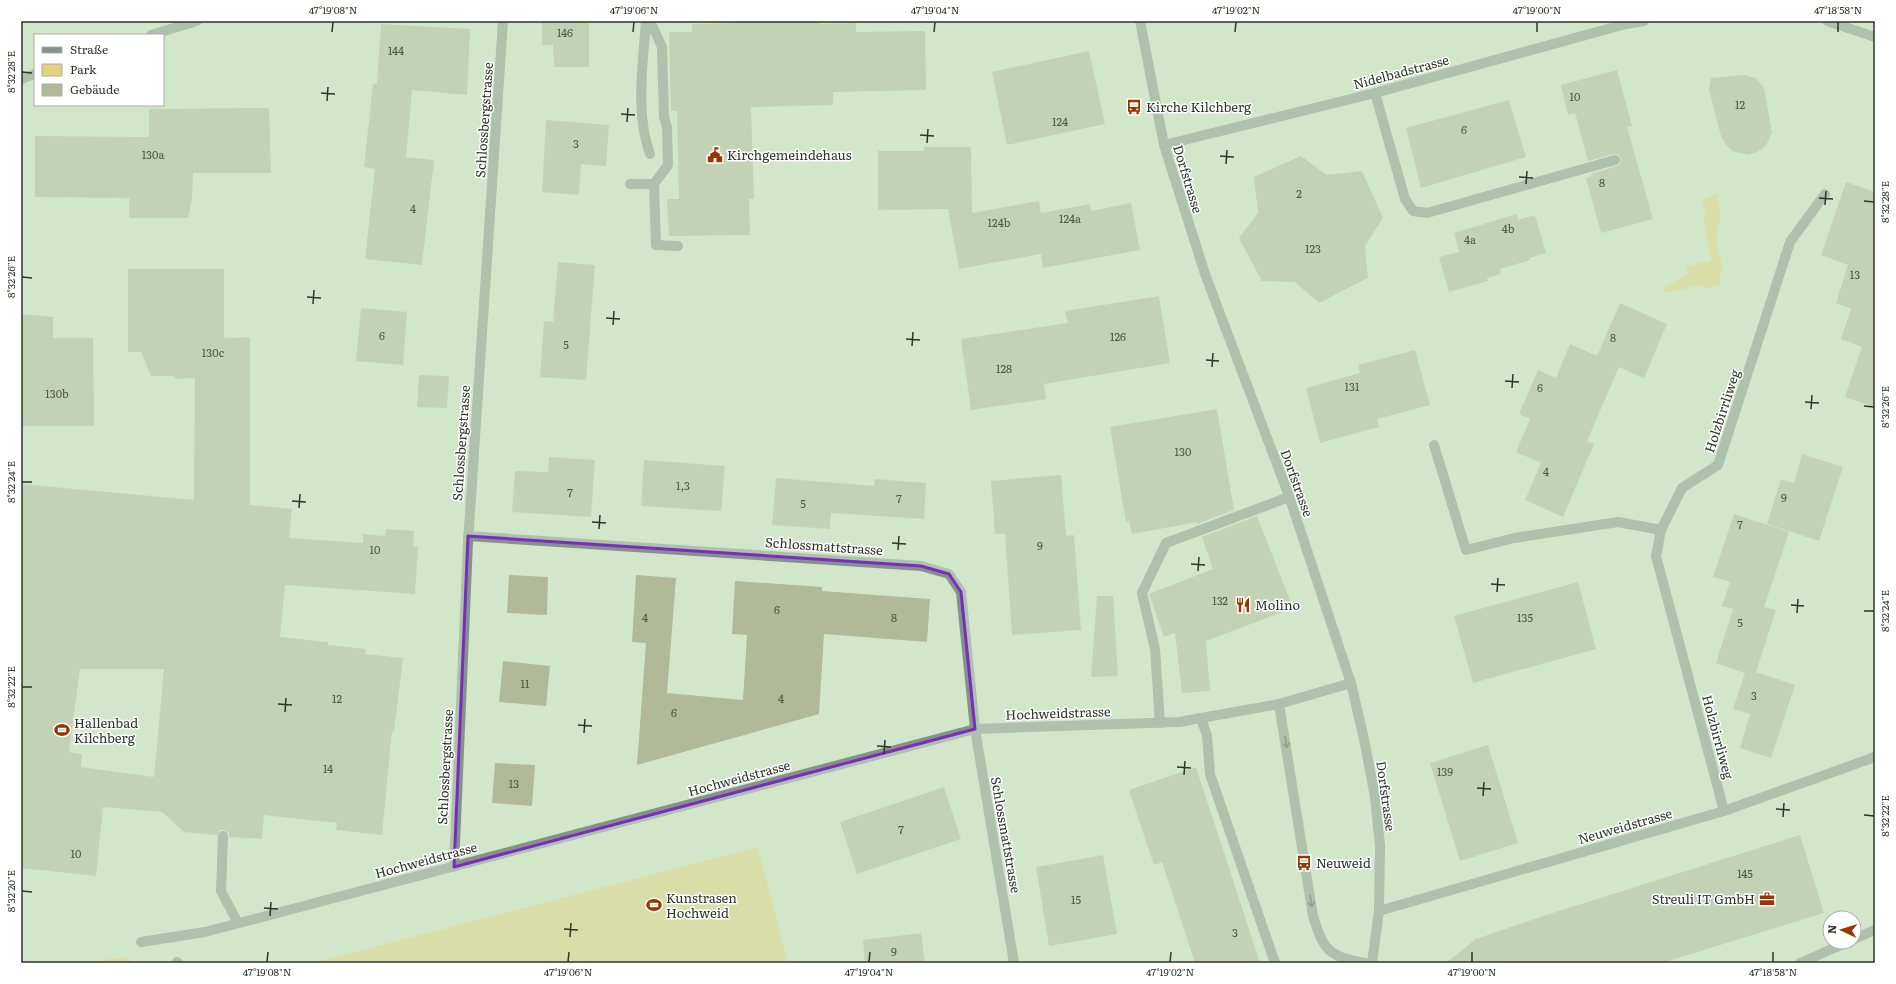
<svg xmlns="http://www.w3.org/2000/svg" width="1896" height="984" font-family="Literata,serif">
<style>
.green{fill:#e2d380}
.building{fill:#b2b999;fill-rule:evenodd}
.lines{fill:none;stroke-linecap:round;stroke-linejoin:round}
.minor{stroke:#849289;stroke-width:10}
.oneway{stroke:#434c41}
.marked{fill:none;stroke:#7b2cbf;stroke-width:3;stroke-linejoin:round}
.ticks{fill:none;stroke:#2d3529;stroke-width:1.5}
.labels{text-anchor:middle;stroke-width:3;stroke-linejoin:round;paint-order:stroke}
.number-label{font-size:11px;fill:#4e5645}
.street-label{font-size:13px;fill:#2d3529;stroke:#fff}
.poi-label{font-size:13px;fill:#2d3529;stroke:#fff;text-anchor:start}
.neatline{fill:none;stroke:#2d3529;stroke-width:1.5}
.ticks-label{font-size:10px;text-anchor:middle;fill:#2d3529}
</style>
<rect width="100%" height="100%" fill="#d2e7ca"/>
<!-- green -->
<g class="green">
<polygon points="1717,193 1721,214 1716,240 1723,271 1719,277 1721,284 1705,289 1702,285 1665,293 1663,288 1687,274 1686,267 1711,260 1703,217 1706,215 1702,200"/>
<polygon points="758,847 788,963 312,963"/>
<polygon points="124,957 133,963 82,963"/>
</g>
<!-- building -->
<g class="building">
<polygon points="542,21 589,21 589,67 554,67 553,45 542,45"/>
<polygon points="736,21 819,21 819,24 856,23 856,32 925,31 926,90 833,92 833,105 751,107 754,199 749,199 750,235 669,236 667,199 679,199 677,111 671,111 669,32 692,32 692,24 736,23"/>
<polygon points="381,24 470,29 467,95 412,90 406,157 434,160 422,265 365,259 375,169 364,167 373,84 377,83"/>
<polygon points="1089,51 1105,124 1007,145 992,72"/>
<polygon points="1617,70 1632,126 1627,127 1653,219 1601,233 1586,178 1592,176 1591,174 1617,166 1620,164 1621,159 1619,155 1614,154 1588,161 1575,113 1568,115 1561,85"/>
<polygon points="1745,75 1756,78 1764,88 1772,132 1766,146 1757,152 1749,155 1732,151 1726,145 1721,136 1709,90 1711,78"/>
<polygon points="1509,100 1526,157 1421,188 1406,128"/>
<polygon points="269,108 271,173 193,173 192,199 188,218 129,218 129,198 35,197 35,136 149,137 149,109"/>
<polygon points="546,120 609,125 606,166 581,164 579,195 542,192"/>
<polygon points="924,147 971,147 972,213 1039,201 1041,213 1090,204 1091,211 1131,203 1140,250 1043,268 1041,254 959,269 948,209 878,210 878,151 924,151"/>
<polygon points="1301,156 1327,175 1362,171 1383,218 1365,246 1368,278 1319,303 1295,282 1262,281 1239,238 1258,213 1254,177"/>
<polygon points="1846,182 1875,192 1875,407 1845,397 1862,347 1841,339 1851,309 1836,303 1848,265 1821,255"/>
<polygon points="1517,214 1518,220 1535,215 1546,253 1530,258 1530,260 1500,269 1501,274 1487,278 1488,281 1449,292 1439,257 1459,252 1454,233"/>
<polygon points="558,262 595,265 586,380 540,377 544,321 553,322"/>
<path d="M128 269H224V338L250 337V505L292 509 289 538 363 543V534L385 536 386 529 414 531 413 546 418 547 415 594 285 585 280 637 328 642V645L366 649 365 654 403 658 394 732 392 731 382 835 336 830 337 823 264 815 262 839 229 837V833L224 830H220L217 835 184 832 162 812 103 807 96 876 21 868V484L194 500 195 378 175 379 174 376H151L141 352H128ZM80 669H164L154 777 81 767 82 754 69 752Z"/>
<polygon points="1159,296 1170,363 1044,384 1046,399 971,410 961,339 1068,323 1065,311"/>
<polygon points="1620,303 1667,324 1644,378 1619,367 1587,441 1594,444 1563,517 1525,500 1541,463 1516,452 1530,419 1519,414 1538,370 1556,378 1570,344 1597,356"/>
<polygon points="361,308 407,312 403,365 356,361"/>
<polygon points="21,314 53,317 53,338 93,338 94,426 21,426"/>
<polygon points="1415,350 1430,405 1377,419 1379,427 1320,443 1306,388 1360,373 1358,365"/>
<polygon points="419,375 449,376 447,408 417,407"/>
<polygon points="1217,409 1234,510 1197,524 1197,522 1132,534 1129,521 1126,522 1110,427"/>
<polygon points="1802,454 1843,467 1819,541 1767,524 1781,479 1794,483"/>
<polygon points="549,457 595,460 591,517 512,512 515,471 548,472"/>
<polygon points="644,460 725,466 721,511 641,506"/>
<polygon points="1061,475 1066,536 1074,535 1081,630 1012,635 1005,534 995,534 991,481"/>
<polygon points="776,478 874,486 875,479 926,483 924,519 831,513 830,529 772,525"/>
<polygon points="1734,514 1789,532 1764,607 1776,610 1756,672 1795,685 1771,758 1740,748 1750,714 1733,709 1745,673 1716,663 1733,609 1722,606 1730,582 1713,577"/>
<polygon points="1257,516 1293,608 1206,641 1210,691 1182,693 1175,633 1164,637 1149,594 1213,569 1202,537"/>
<polygon points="509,575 548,577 547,615 507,613"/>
<polygon points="636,575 676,578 667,693 743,700 747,635 732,634 735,581 822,587 822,591 930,599 927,642 824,634 819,714 637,765 646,643 632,642"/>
<polygon points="1578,582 1596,649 1473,683 1454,616"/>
<polygon points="1097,596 1113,596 1118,676 1091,677"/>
<polygon points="503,661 550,666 546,706 499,702"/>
<polygon points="1488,745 1518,843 1460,861 1430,763"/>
<polygon points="495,763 535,765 532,806 492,803"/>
<polygon points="1196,767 1260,963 1195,963 1162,862 1154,865 1129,790"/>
<polygon points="944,787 961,839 857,874 840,822"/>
<polygon points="1800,835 1824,913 1662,963 1446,963 1476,939 1543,916"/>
<polygon points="1103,855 1117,934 1049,946 1036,867"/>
<polygon points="921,933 925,963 865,963 863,940"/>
</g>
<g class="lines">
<!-- minor -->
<g class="minor">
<path d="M646 21C643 63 635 114 650 154"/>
<polyline points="650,21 662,47 664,117 667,127 668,165 654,184 656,245 678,246"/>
<polyline points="1140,21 1164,145 1205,274 1289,496 1351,683 1364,739 1375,797 1380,846 1379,911 1372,963"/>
<polyline points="1827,21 1875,37"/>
<polyline points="151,35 197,21"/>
<polyline points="21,79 35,74"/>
<polyline points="1375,93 1405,199 1413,211 1427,213 1615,160"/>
<polyline points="1164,145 1375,93 1626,24 1644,21"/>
<polyline points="630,184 654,184"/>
<polyline points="1434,445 1466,550 1514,538 1618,522 1661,530"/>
<polyline points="468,536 921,566 949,574 961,592 975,729 1014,963"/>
<path d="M1279 704 1313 916C1324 951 1328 956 1365 963"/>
<polyline points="1201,718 1207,736 1210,774 1275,963"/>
<polyline points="1160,723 1155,649 1142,593 1166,543 1289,497"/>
<polyline points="1724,811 1656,556 1661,530 1682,488 1718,465 1790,242 1825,194"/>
<polyline points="223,836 221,891 238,923"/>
<polyline points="454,867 468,542 503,21"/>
<polyline points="1379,911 1724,811 1875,757"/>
<polyline points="1854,939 1875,930"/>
<polyline points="141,942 205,932 975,729 1179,722 1279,704 1351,683"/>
<polyline points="177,962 178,963"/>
<polyline points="1800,963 1848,942"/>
</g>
</g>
<!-- one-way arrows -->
<defs><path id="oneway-shaft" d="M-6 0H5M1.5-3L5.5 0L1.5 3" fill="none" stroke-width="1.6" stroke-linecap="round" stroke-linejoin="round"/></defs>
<g class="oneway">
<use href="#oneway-shaft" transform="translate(1286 742) rotate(81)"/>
<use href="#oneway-shaft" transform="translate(1311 901) rotate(81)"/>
</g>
<!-- marked area -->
<path d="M0 0H1896V984H0ZM468 536 921 566 949 574 961 592 975 729 454 867Z" fill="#d2e7ca" fill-opacity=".55" fill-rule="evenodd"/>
<path class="marked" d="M468 536 921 566 949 574 961 592 975 729 454 867Z"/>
<!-- ticks -->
<path class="ticks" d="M332 32 333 22M633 32 634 22M934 32 935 22M1235 32 1236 22M1537 32V22M1838 32V22M22 72 32 73M321 93 335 94M327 101 328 87M621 114 635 115M627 122 628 108M920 135 934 136M927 143 928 129M1220 156 1234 157M1226 164 1227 150M1519 177 1533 178M1526 184 1527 171M1819 198 1833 199M1864 201 1874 202M1825 205 1826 191M22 277 32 278M307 297 321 298M313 304 314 290M606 318 620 319M613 325 614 311M906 339 920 340M912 346 913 332M1206 360 1219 361M1212 367 1213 353M1505 381 1519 382M1512 388 1513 374M1805 402 1819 403M1864 406 1874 407M1811 409 1812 395M22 482H32M292 501 306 502M299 508 300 494M592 522 606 523M599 529 600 515M892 543 906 544M898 550 899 536M1191 564 1205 565M1198 571 1199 557M1491 584 1505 585M1497 592 1498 578M1791 605 1804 606M1864 611H1874M1797 613 1798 599M22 687H32M278 704 292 705M285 712 286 698M578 725 592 726M584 733 585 719M877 746 891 747M884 754 885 740M1177 767 1191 768M1184 775 1185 761M1477 788 1491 789M1483 796 1484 782M1776 809 1790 810M1864 815 1874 816M1783 817 1784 803M22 891 32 892M264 908 278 909M270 916 271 902M564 929 578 930M570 937 571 923M267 962 268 952M568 962 569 952M869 962 870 952M1170 962 1171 952M1472 962V952M1773 962V952"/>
<!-- icons -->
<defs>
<g id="bus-bare" transform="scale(1.2)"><path d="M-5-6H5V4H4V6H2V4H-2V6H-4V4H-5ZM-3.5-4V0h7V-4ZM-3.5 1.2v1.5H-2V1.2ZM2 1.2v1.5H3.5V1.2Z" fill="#993600" stroke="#fff" stroke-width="2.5" paint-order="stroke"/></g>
<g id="civic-bare" transform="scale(1.2)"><path d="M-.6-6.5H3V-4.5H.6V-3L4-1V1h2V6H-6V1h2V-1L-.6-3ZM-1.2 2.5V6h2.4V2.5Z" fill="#993600" stroke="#fff" stroke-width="2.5" paint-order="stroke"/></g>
<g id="restaurant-bare" transform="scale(1.2)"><path d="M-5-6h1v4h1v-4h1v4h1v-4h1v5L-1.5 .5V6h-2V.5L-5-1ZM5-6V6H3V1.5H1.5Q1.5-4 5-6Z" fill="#993600" stroke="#fff" stroke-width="2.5" paint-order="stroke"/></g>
<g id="stadium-bare" transform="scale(1.2)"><path d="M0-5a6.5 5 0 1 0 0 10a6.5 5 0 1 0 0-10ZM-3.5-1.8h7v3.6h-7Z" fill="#993600" stroke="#fff" stroke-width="2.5" paint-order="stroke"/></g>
<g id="office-bare" transform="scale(1.2)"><path d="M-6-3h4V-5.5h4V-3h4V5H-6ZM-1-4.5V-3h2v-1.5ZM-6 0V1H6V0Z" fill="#993600" stroke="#fff" stroke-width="2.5" paint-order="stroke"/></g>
</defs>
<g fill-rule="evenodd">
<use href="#bus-bare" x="1134" y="107"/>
<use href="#civic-bare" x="715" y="155"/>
<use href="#restaurant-bare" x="1243" y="605"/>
<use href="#stadium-bare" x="62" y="730"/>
<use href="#bus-bare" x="1304" y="863"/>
<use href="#office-bare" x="1767" y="899"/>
<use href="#stadium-bare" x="654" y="905"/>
</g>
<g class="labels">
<!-- number labels -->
<g class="number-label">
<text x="565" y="37">146</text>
<text x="396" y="55">144</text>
<text x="1575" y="101">10</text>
<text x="1740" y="109">12</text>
<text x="1060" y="126">124</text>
<text x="1464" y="134">6</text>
<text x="576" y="148">3</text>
<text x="153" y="159">130a</text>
<text x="1602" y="187">8</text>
<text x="1299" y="198">2</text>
<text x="413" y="213">4</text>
<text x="1070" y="223">124a</text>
<text x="999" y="227">124b</text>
<text x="1508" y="233">4b</text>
<text x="1470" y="244">4a</text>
<text x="1313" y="253">123</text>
<text x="1855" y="279">13</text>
<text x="382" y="340">6</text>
<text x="1118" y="341">126</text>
<text x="1613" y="342">8</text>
<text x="566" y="349">5</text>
<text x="213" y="357">130c</text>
<text x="1004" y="373">128</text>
<text x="1352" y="391">131</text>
<text x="1540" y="392">6</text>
<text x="57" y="398">130b</text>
<text x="1183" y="456">130</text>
<text x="1546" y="476">4</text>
<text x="683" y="490">1,3</text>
<text x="570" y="497">7</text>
<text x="1784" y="502">9</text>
<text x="899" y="503">7</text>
<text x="803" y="508">5</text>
<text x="1740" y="529">7</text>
<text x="1040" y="550">9</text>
<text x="375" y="554">10</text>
<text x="1220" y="605">132</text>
<text x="777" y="614">6</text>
<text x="645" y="622">4</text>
<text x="894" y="622">8</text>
<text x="1525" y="622">135</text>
<text x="1740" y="627">5</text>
<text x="525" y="688">11</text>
<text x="1754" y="700">3</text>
<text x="337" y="703">12</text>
<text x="781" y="703">4</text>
<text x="674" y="717">6</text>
<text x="328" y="773">14</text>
<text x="1445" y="776">139</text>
<text x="514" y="788">13</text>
<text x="901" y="834">7</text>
<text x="76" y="858">10</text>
<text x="1745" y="878">145</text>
<text x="1076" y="904">15</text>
<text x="1235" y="937">3</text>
<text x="894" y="956">9</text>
</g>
<!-- street labels -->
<g class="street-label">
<text transform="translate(1401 72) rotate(-15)" y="5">Nidelbadstrasse</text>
<text transform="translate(484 120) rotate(-86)" y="5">Schlossbergstrasse</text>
<text transform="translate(1188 179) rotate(73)" y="5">Dorfstrasse</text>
<text transform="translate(1722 411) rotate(-72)" y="5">Holzbirrliweg</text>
<text transform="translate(461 443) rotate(-86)" y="5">Schlossbergstrasse</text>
<text transform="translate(1297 483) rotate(70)" y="5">Dorfstrasse</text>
<text transform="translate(824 546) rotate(4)" y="5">Schlossmattstrasse</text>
<text transform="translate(1058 713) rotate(-2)" y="5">Hochweidstrasse</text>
<text transform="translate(1718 737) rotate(75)" y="5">Holzbirrliweg</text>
<text transform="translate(445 767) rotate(-87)" y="5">Schlossbergstrasse</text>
<text transform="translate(739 778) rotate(-15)" y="5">Hochweidstrasse</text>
<text transform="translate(1386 796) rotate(82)" y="5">Dorfstrasse</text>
<text transform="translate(1625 826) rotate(-16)" y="5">Neuweidstrasse</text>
<text transform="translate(1006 835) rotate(80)" y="5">Schlossmattstrasse</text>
<text transform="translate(426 860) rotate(-15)" y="5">Hochweidstrasse</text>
</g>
<!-- poi labels -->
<g class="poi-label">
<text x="1146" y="112">Kirche Kilchberg</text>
<text x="727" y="160">Kirchgemeindehaus</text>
<text x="1255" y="610">Molino</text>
<text x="74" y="728">Hallenbad<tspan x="74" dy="15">Kilchberg</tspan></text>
<text x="1316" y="868">Neuweid</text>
<text x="666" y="903">Kunstrasen<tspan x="666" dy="15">Hochweid</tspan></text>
<text x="1755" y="904" text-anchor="end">Streuli IT GmbH</text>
</g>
</g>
<!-- border -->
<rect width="1896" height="984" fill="none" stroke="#ffffff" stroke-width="44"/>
<!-- legend -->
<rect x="34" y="34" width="130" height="72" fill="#ffffff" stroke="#abaea9"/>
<rect x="42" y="47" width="20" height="6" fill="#849289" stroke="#abaea9"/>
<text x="70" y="54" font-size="12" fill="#2d3529">Straße</text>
<rect x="42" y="64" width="20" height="12" fill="#e2d380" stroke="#abaea9"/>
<text x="70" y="74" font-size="12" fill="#2d3529">Park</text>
<rect x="42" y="84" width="20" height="12" fill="#b2b999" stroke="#abaea9"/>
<text x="70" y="94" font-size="12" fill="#2d3529">Gebäude</text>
<!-- north arrow -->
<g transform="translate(1842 930) rotate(274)"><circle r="19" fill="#ffffff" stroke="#abaea9"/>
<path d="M0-3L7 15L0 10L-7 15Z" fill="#993600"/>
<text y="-6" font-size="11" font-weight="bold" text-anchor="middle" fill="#2d3529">N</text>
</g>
<rect x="22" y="22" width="1852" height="940" class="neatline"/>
<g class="ticks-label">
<text x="333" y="14">47°19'08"N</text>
<text x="634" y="14">47°19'06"N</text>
<text x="935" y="14">47°19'04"N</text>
<text x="1236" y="14">47°19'02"N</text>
<text x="1537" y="14">47°19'00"N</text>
<text x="1838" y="14">47°18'58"N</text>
<text transform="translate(11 72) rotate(-90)" y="4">8°32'28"E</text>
<text transform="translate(1885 202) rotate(-90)" y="4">8°32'28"E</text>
<text transform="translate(11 277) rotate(-90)" y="4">8°32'26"E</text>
<text transform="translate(1885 407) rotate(-90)" y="4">8°32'26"E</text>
<text transform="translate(11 482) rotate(-90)" y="4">8°32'24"E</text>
<text transform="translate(1885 611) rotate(-90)" y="4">8°32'24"E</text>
<text transform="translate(11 687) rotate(-90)" y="4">8°32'22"E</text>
<text transform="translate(1885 816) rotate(-90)" y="4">8°32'22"E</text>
<text transform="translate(11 891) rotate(-90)" y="4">8°32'20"E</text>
<text x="267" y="976">47°19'08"N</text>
<text x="568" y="976">47°19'06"N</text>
<text x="869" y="976">47°19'04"N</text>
<text x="1170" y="976">47°19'02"N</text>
<text x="1472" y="976">47°19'00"N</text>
<text x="1773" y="976">47°18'58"N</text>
</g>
</svg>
